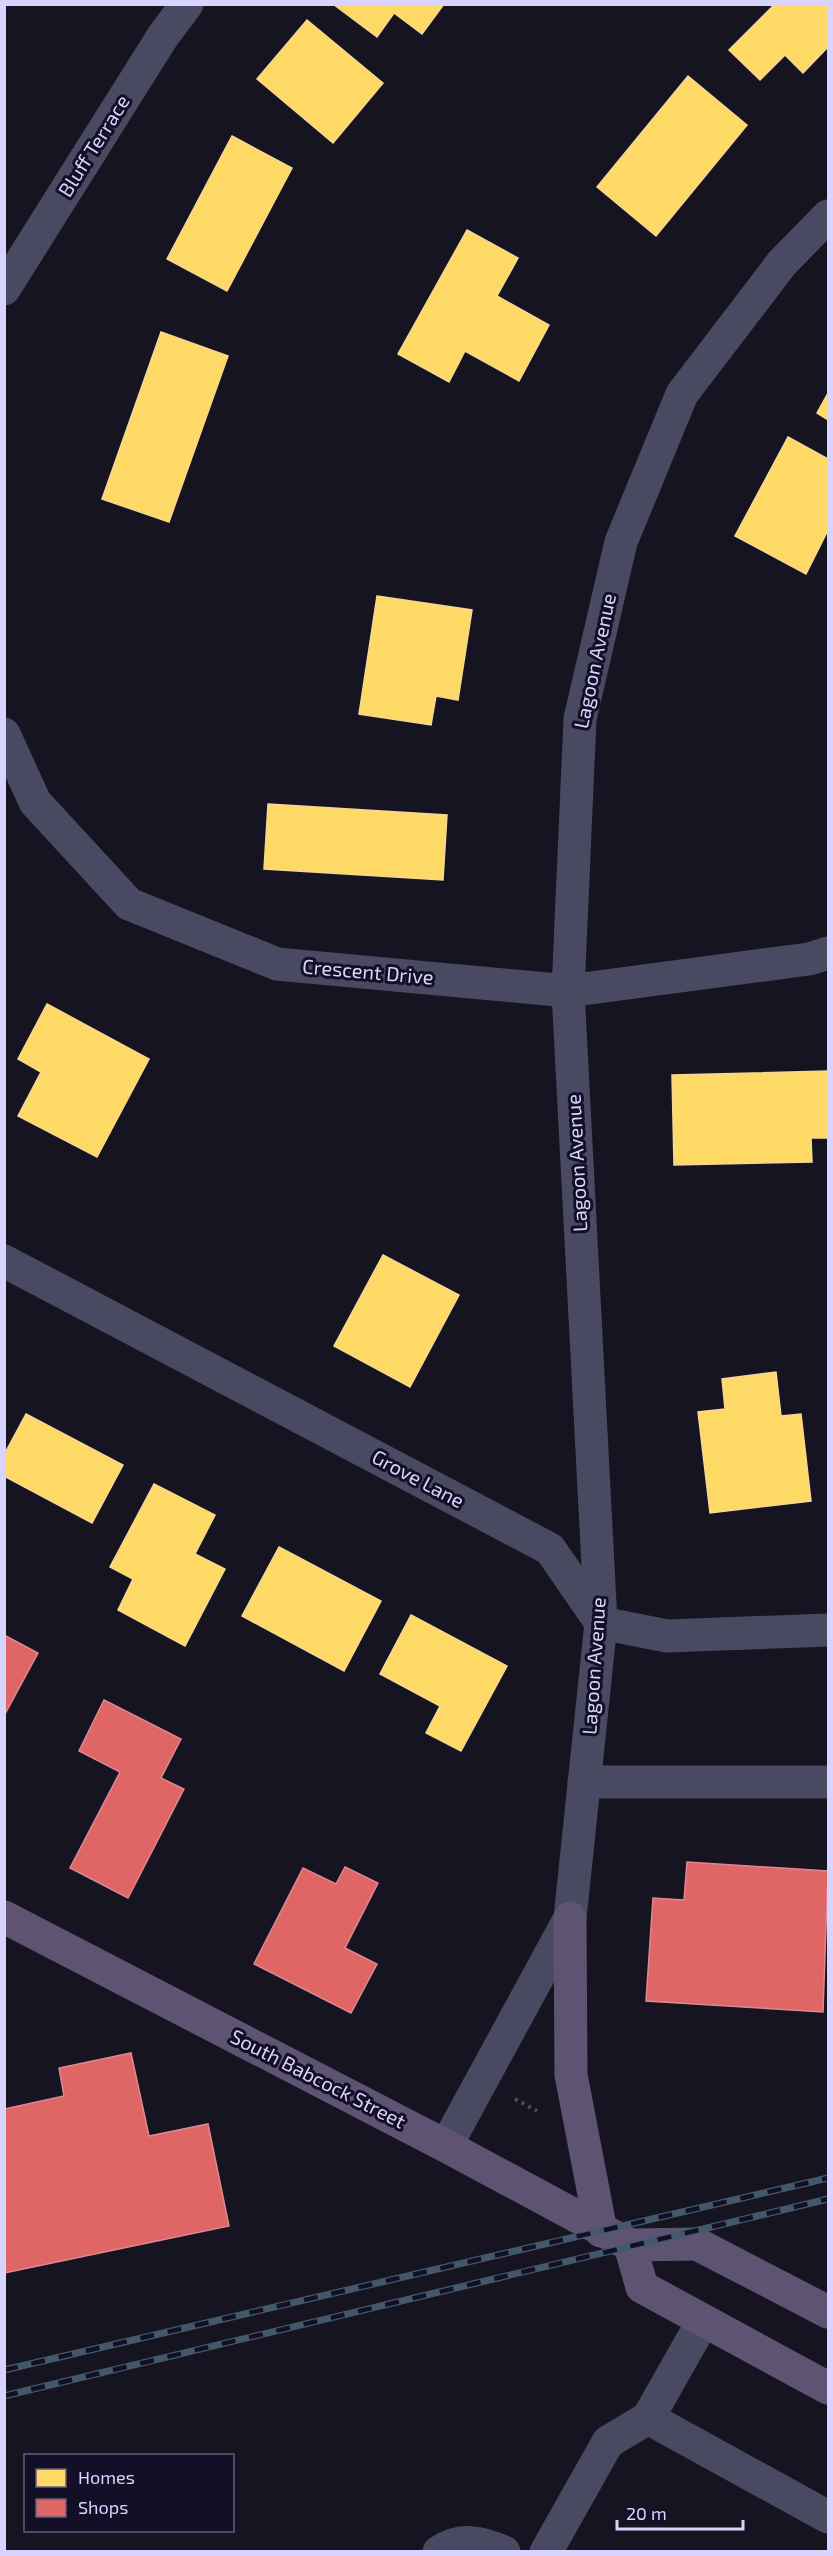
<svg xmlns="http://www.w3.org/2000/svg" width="833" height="2556" font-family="'Exo 2',sans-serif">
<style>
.homes{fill:#ffd966;stroke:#f4d894;stroke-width:1.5}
.shops{fill:#e06666;stroke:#de8794;stroke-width:1.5}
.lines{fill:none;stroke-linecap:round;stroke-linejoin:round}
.path{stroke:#44505f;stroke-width:4;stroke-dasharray:3 4.5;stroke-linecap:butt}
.minor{stroke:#4a4962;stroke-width:33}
.major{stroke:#5e5373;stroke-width:33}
.rail-casing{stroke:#43596b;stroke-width:7}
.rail{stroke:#130f26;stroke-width:4.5;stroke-dasharray:14;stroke-linecap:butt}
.labels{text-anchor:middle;stroke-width:6;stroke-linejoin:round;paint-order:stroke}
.street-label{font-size:20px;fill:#d9d4ff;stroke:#130f26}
</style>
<rect width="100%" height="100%" fill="#161421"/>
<!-- homes -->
<g class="homes">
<polygon points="333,4 444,4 422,34 394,13 377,37"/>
<polygon points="775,4 828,4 828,47 803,73 785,55 760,80 729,50"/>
<polygon points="307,20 383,83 333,143 257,79"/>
<polygon points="688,76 747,125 656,236 597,187"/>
<polygon points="232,136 292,168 227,291 167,259"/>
<polygon points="467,230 518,258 497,296 549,325 519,381 465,351 449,382 398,354"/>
<polygon points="161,332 228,356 169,522 102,499"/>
<polygon points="828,393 828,420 817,413"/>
<polygon points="788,437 828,459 828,530 806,574 735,536"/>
<polygon points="377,596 472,610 458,700 436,696 431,725 359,714"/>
<polygon points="268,804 447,815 443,880 264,869"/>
<polygon points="47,1004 149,1059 97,1157 18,1116 41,1072 18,1059"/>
<polygon points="828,1071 828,1138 811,1138 812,1162 674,1165 672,1075"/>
<polygon points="383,1255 459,1295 410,1387 334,1346"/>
<polygon points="776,1372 781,1416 801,1414 811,1501 710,1513 698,1412 725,1409 722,1379"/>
<polygon points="26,1414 123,1465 92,1523 4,1476 4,1455"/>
<polygon points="154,1484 215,1515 195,1554 225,1569 185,1646 118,1610 133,1579 110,1567"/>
<polygon points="279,1547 381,1601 344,1671 242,1616"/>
<polygon points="411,1615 507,1666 461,1751 426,1733 440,1706 380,1674"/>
</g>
<!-- shops -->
<g class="shops">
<polygon points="4,1635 38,1653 4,1716"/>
<polygon points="104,1700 181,1739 161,1778 184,1789 128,1898 70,1868 120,1772 79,1751"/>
<polygon points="687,1862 828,1871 823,2012 646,2001 653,1898 684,1900"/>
<polygon points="345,1867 378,1883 345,1948 377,1964 351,2013 254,1964 303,1868 336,1884"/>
<polygon points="131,2053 149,2136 208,2124 229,2226 4,2273 4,2109 64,2096 59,2068"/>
</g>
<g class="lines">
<!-- path -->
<polyline class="path" points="515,2099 537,2111"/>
<!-- minor -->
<g class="minor">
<polyline points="4,289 163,36 187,4"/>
<polyline points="4,734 35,802 129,904 277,964 568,991 809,959 828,953"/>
<polyline points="4,1261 550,1549 601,1623 667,1636 828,1630"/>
<polyline points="584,1782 828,1782"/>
<polyline points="446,2146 570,1918 601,1623 568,991 580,719 621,542 682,394 782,263 828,216"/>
<polyline points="648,2418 828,2517"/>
<path d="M439 2552C460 2537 482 2542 504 2552"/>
<polyline points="546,2552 608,2442 648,2418 703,2321"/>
</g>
<!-- major -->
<g class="major">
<polyline points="4,1917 446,2146 630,2245 697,2244 828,2312"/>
<polyline points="570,1918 571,2075 601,2231"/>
<polyline points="630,2245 642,2287 828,2388"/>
</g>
<!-- rail casing -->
<g class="rail-casing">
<g id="rail">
<polyline points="4,2370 828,2178"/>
<polyline points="4,2396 828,2199"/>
</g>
</g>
<!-- rail -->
<use href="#rail" class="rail"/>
</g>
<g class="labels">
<!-- street labels -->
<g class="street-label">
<text transform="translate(94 146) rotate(-58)" y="7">Bluff Terrace</text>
<text transform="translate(595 661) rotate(-78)" y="7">Lagoon Avenue</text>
<text transform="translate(368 972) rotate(5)" y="7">Crescent Drive</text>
<text transform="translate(577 1163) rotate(-93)" y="7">Lagoon Avenue</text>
<text transform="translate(418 1479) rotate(28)" y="7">Grove Lane</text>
<text transform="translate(594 1666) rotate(-86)" y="7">Lagoon Avenue</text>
<text transform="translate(318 2079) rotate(27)" y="7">South Babcock Street</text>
</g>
</g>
<!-- border -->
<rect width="833" height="2556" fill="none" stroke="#d9d4ff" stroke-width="12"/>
<!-- legend -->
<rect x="24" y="2454" width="210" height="78" fill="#130f26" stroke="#625e7d" stroke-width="1.5"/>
<rect x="36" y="2469" width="30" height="18" fill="#ffd966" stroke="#625e7d" stroke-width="1.5"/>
<text x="78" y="2484" font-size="18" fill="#d9d4ff">Homes</text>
<rect x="36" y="2499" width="30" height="18" fill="#e06666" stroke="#625e7d" stroke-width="1.5"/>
<text x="78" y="2514" font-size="18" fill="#d9d4ff">Shops</text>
<!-- scale -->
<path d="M617 2520v9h126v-9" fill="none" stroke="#d9d4ff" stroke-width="3"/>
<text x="626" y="2520" font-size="18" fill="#d9d4ff" stroke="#130f26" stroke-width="4.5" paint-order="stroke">20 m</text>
</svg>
